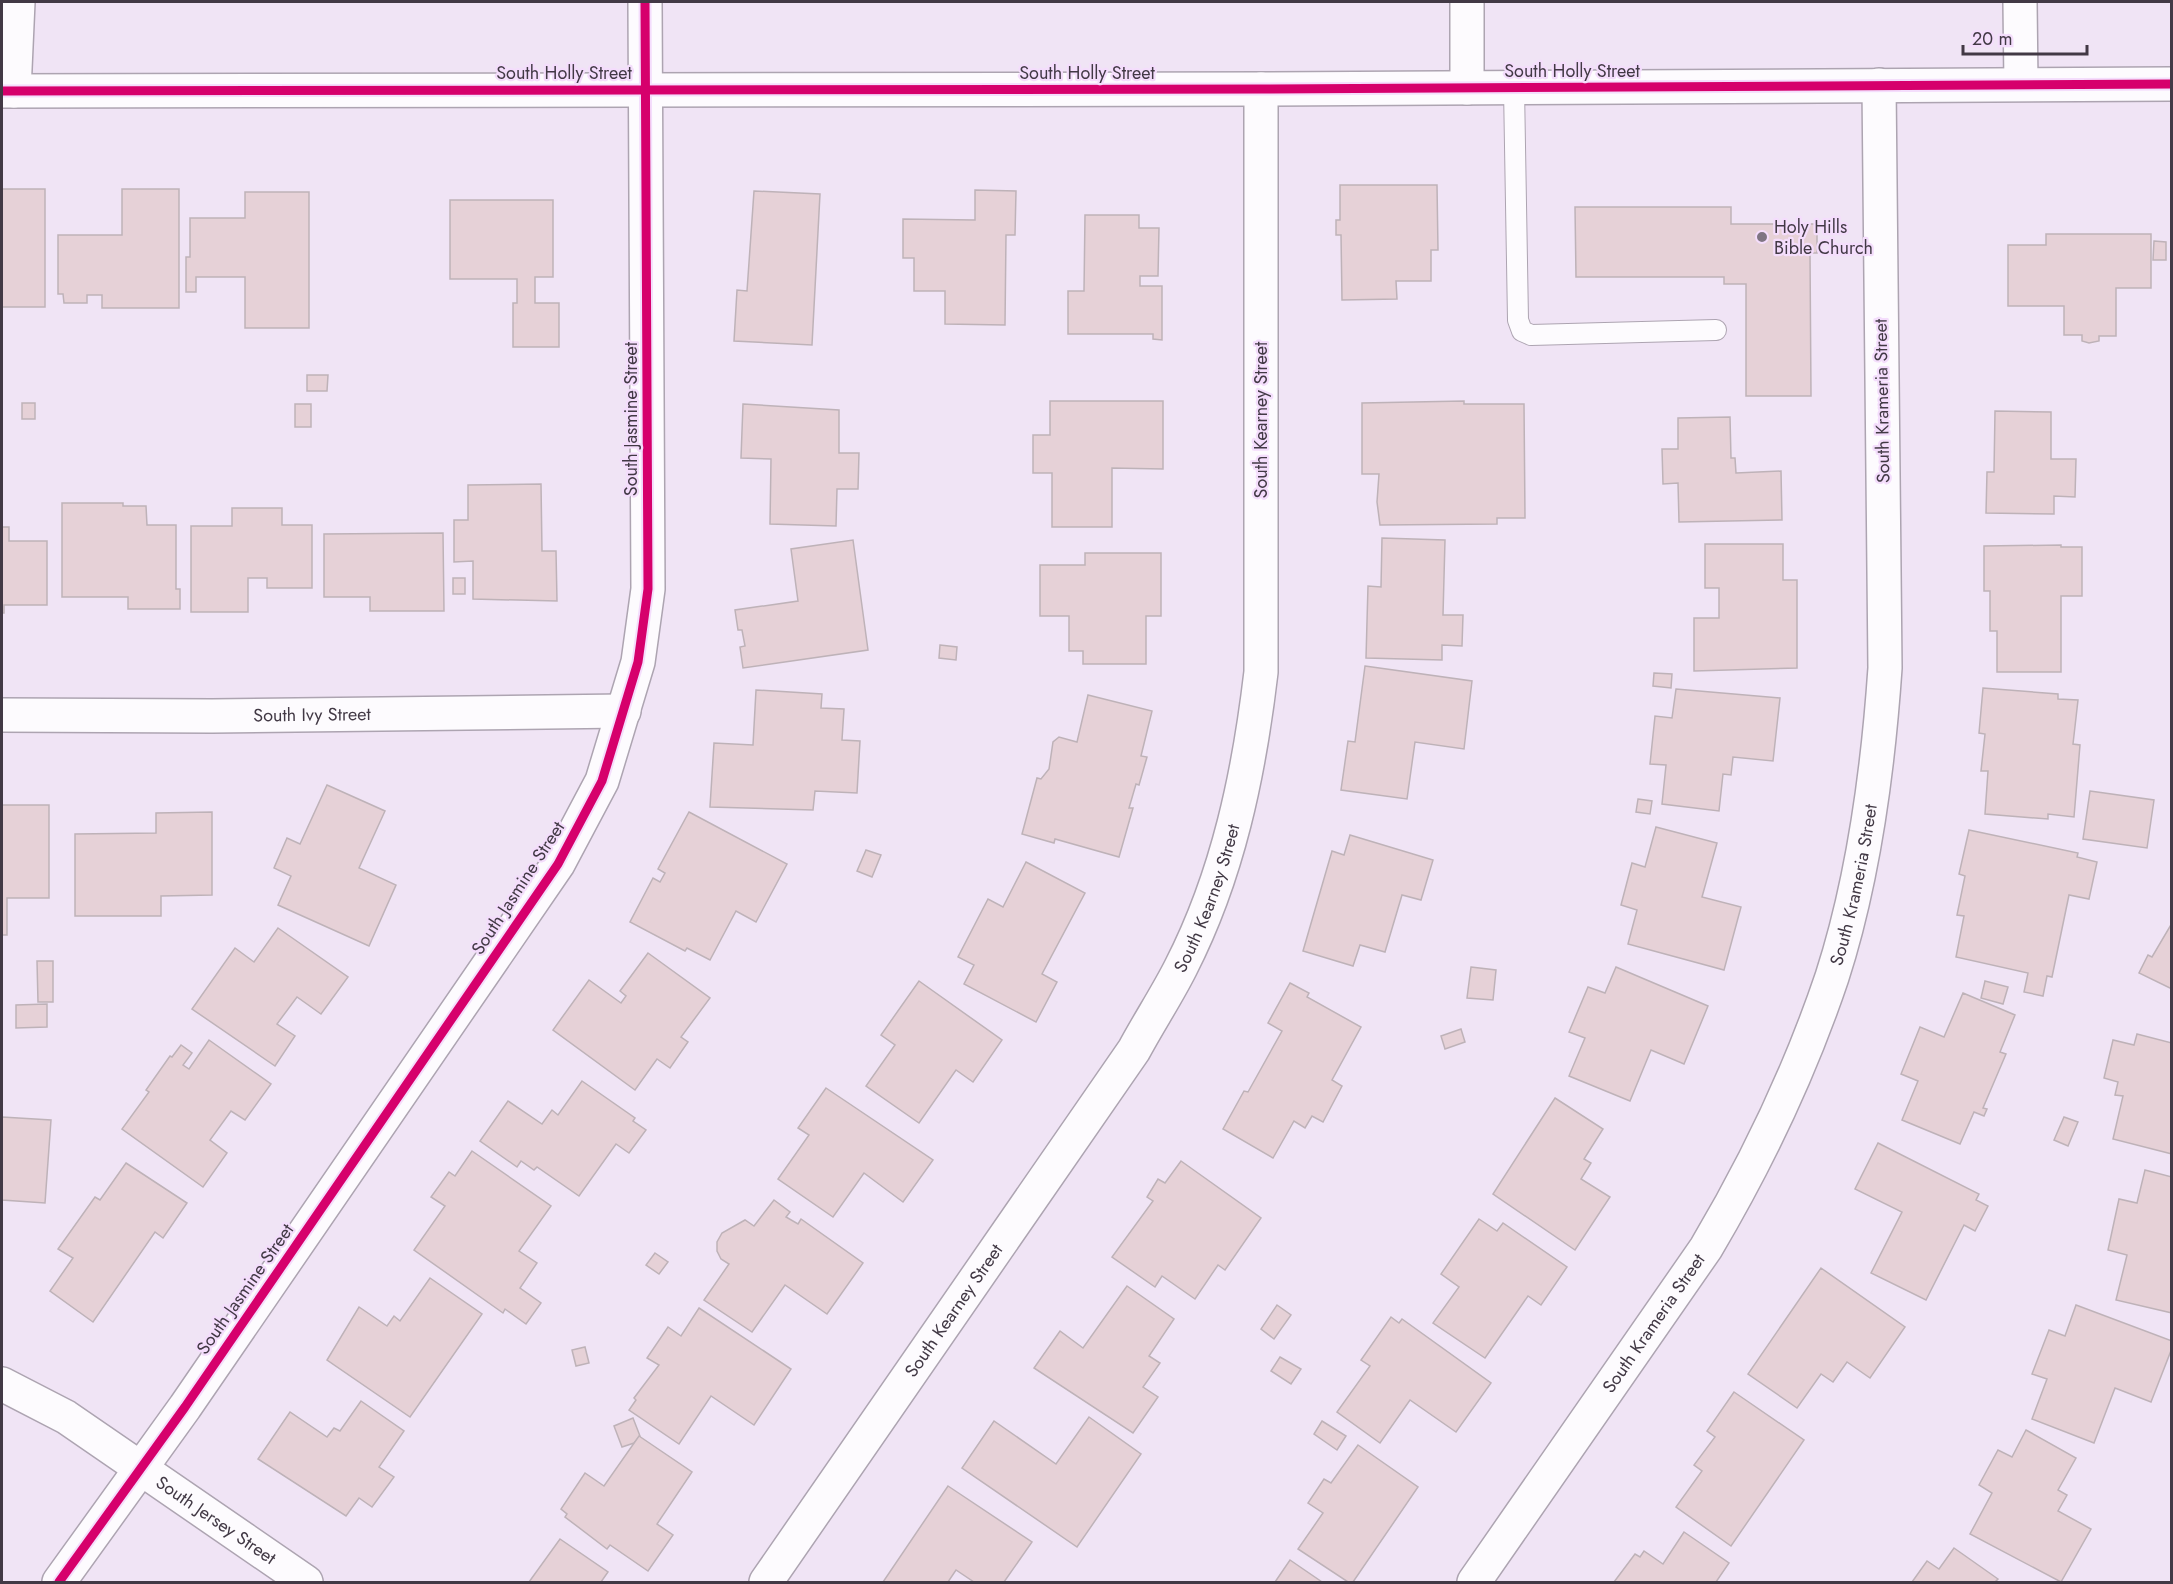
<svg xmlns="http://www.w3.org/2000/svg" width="2173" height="1584" font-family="Jost,sans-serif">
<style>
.building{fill:#e6d1d7;stroke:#beb2b8;stroke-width:1.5}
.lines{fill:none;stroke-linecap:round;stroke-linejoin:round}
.lane-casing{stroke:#ada4b1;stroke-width:22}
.street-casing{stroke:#ada4b1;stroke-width:36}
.secondary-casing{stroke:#ada4b1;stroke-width:36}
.lane{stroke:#fdfbfe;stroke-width:20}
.street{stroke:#fdfbfe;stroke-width:33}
.secondary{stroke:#fdfbfe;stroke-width:33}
.cycleway-casing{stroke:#f4ddfc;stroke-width:13}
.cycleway{stroke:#d6006c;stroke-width:9}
.poi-dot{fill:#7f7583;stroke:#f4ddfc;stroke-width:2}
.labels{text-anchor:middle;stroke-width:4.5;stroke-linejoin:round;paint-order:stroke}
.street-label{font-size:18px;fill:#423945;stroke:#f4ddfc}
.poi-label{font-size:18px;fill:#423945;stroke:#f4ddfc;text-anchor:start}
</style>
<rect width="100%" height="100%" fill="#f0e4f5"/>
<!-- building -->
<g class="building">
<polygon points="1340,185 1437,185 1438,250 1431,250 1431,281 1396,281 1397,299 1342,300 1341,235 1336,235 1336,220 1340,220"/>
<rect x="2" y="189" width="43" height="118"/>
<polygon points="122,189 179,189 179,308 102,308 102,295 87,295 87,303 64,303 63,294 58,294 58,235 122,235"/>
<polygon points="975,190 1016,191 1015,235 1006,235 1005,325 945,324 945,291 914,291 914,258 903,258 903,219 975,220"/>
<polygon points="754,191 820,194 812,345 734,341 737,290 747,291"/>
<polygon points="245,192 309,192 309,328 245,328 245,277 196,277 196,292 186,292 186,257 190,257 190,218 245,218"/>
<polygon points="450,200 553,200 553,277 535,277 535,303 559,303 559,347 513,347 513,303 517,303 517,279 450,279"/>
<polygon points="1575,207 1731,207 1731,224 1817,224 1817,253 1810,253 1811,396 1746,396 1746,284 1724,284 1724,277 1576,277"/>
<polygon points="1085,215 1139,215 1139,228 1159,228 1158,276 1140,276 1140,286 1162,286 1162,340 1153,339 1153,334 1068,334 1068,291 1084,291"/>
<polygon points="2046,234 2151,234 2151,288 2116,288 2116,336 2099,336 2099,341 2089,343 2082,341 2082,335 2064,335 2064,306 2008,306 2008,245 2046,245"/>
<polygon points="2154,241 2166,242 2166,260 2153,260"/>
<polygon points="307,375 328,375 327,391 307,391"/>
<polygon points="1050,401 1163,401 1163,469 1112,468 1112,527 1052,527 1052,473 1033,473 1033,435 1050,435"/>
<polygon points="1464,401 1464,404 1524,404 1525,518 1497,518 1497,524 1380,525 1377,502 1379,474 1362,474 1362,403"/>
<rect x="22" y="403" width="13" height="16"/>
<rect x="295" y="404" width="16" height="23"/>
<polygon points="743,404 839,410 839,453 859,453 858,489 837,489 836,526 770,524 771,459 741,458"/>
<polygon points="1995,411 2051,412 2051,459 2076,459 2075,497 2054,496 2054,514 1986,513 1987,472 1994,472"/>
<polygon points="1730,417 1731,458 1735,458 1736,473 1781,471 1782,520 1679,522 1678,483 1663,484 1662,449 1678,449 1678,418"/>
<polygon points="541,484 542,551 556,551 557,601 473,599 473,561 454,562 454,520 468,520 468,485"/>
<polygon points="62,503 123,503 123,506 146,506 147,525 176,525 176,589 180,589 180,609 128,609 128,597 62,597"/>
<polygon points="232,508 282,508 282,525 312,525 312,588 267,588 267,578 248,578 248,612 191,612 191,526 232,526"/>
<polygon points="2,527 9,527 9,541 47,541 47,605 4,605 4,613 2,613"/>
<polygon points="443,533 444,611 370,611 370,597 324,597 324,534"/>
<polygon points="1382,538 1445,540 1443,615 1463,615 1462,646 1442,645 1442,660 1366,658 1368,586 1381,587"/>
<polygon points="853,540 868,650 743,668 740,647 745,646 742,630 738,630 735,610 798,601 791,549"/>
<polygon points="1705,544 1783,544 1783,580 1797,580 1797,668 1694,671 1694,618 1719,618 1719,588 1705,588"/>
<polygon points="2061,545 2061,547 2082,547 2082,596 2061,596 2061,672 1997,672 1997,631 1990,631 1990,591 1984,591 1984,546"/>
<polygon points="1085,553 1161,553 1161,616 1146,616 1146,664 1083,664 1083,651 1069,651 1069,616 1040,616 1040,565 1085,565"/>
<rect x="453" y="578" width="12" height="16"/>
<polygon points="940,645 957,647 956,660 939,658"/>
<polygon points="1365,666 1472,681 1464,749 1415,742 1407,799 1341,790 1348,741 1355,742"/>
<polygon points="1654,673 1672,674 1671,688 1653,686"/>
<polygon points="1983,688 2058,694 2058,699 2078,700 2073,744 2080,745 2074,817 2048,814 2048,819 1985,814 1988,771 1981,771 1985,734 1979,733"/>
<polygon points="1676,689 1780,698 1773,761 1733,757 1731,775 1723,774 1719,811 1662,804 1666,765 1650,764 1655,716 1672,718"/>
<polygon points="756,690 822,694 821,708 844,709 842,740 860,741 857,793 815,791 813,810 710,807 714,743 753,745"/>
<polygon points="1088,695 1152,711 1141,756 1147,757 1139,785 1136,784 1129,808 1133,808 1119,857 1055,839 1054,843 1022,834 1037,778 1041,779 1049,769 1053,742 1059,737 1077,742"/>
<polygon points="327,785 385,811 359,868 396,885 369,946 278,905 291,876 274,868 287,838 300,844"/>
<polygon points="2090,791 2154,800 2147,848 2083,839"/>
<polygon points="1638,799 1652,801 1650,814 1636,812"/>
<polygon points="2,805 49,805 49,898 7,898 7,935 2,935"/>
<polygon points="212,812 212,895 161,896 161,916 75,916 75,834 156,833 156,813"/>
<polygon points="689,812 787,864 756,922 736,911 710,960 687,948 685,951 630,922 653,878 660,882 665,873 658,869"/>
<polygon points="1656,827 1717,843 1702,897 1741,907 1724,970 1628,944 1637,910 1621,905 1632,863 1645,867"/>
<polygon points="1969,830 2078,853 2077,857 2097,862 2089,899 2069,895 2052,977 2047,976 2043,996 2024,992 2028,973 1956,957 1964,916 1957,915 1965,876 1959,874"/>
<polygon points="1350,835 1433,860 1421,900 1402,895 1385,952 1360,945 1353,966 1303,951 1332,851 1344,855"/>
<polygon points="866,850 881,855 872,877 857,871"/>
<polygon points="1026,862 1085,893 1042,974 1057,982 1036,1022 964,984 974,965 958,957 988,899 1003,907"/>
<polygon points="2172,923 2172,989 2139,973 2148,955 2152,957"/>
<polygon points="278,928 348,977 321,1014 297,997 277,1024 295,1036 275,1066 192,1009 235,948 254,962"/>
<polygon points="648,953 710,998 681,1037 688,1042 670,1068 657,1059 635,1090 553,1030 589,980 621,1003 626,996 620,991"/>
<polygon points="37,961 53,961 53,1002 38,1002"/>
<polygon points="1471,967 1496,970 1493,1000 1467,998"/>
<polygon points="1616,967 1708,1006 1684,1064 1651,1050 1630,1101 1569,1076 1585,1038 1569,1032 1588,987 1605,993"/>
<polygon points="919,981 1002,1040 973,1082 956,1070 919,1123 866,1086 895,1045 881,1035"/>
<polygon points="1985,981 2008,987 2003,1004 1981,998"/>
<polygon points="1290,983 1309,993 1307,997 1361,1027 1332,1080 1342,1086 1323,1122 1312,1116 1305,1128 1294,1121 1273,1158 1223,1129 1244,1091 1248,1092 1282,1031 1268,1023"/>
<polygon points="1963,993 2015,1015 2000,1052 2006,1054 1983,1108 1987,1109 1984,1116 1974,1112 1960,1144 1902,1120 1918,1081 1901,1074 1920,1027 1944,1037"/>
<polygon points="47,1004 47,1027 16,1028 16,1005"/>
<polygon points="1461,1029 1465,1042 1445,1049 1441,1036"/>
<polygon points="2137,1034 2172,1043 2172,1154 2113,1139 2123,1096 2115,1095 2118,1082 2104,1078 2113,1040 2134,1045"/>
<polygon points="209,1040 271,1084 245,1120 231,1111 210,1140 227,1153 203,1187 122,1129 149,1092 146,1090 170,1056 172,1057 181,1045 192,1053 183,1065 189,1069"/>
<polygon points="582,1081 635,1118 633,1121 646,1130 629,1153 616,1144 579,1196 537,1167 534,1170 521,1161 517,1167 480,1141 508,1101 542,1124 552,1110 558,1115"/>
<polygon points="826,1088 933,1160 903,1202 864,1173 833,1217 778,1179 809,1135 798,1128"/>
<polygon points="1555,1098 1603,1129 1584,1159 1591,1163 1581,1179 1610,1197 1575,1250 1493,1194"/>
<polygon points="2,1117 51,1120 45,1203 2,1200"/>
<polygon points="2064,1117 2078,1122 2068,1146 2054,1140"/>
<polygon points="1878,1143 1979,1194 1976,1200 1988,1206 1975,1231 1964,1225 1926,1300 1871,1273 1902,1212 1855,1189"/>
<polygon points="472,1151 551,1206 519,1251 537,1263 520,1288 541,1303 526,1324 505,1309 503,1313 414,1250 445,1206 431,1197 449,1172 455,1176"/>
<polygon points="1181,1161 1261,1218 1225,1270 1218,1265 1195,1299 1162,1276 1155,1287 1112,1257 1153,1201 1147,1197 1158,1179 1165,1183"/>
<polygon points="126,1163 187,1203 163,1238 155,1232 93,1322 50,1291 73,1258 58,1249 95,1197 100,1200"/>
<polygon points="2145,1170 2172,1177 2172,1313 2116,1300 2127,1255 2108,1250 2119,1199 2137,1203"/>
<polygon points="774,1200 790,1212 786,1217 798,1224 801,1219 863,1263 827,1314 785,1285 752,1332 704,1300 729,1264 721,1259 717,1251 717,1242 722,1233 745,1220 754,1226"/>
<polygon points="1479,1219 1497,1231 1503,1223 1567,1267 1541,1305 1528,1296 1485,1358 1433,1323 1459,1287 1441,1274"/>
<polygon points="655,1253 668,1262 659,1274 646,1265"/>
<polygon points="1821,1268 1905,1327 1870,1378 1847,1362 1833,1382 1821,1374 1797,1408 1748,1374"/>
<polygon points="430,1278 482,1314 410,1417 327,1360 359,1307 387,1326 394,1316 400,1321"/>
<polygon points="1127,1286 1174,1319 1149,1356 1160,1363 1143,1387 1158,1397 1133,1433 1034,1368 1060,1331 1083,1348"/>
<polygon points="1277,1305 1291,1315 1274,1339 1261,1329"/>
<polygon points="2076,1305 2172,1341 2172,1348 2151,1402 2115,1388 2094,1443 2032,1419 2047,1379 2032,1374 2049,1330 2065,1336"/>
<polygon points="699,1308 791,1369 754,1425 711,1396 679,1444 629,1410 636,1400 634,1398 659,1365 647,1358 668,1327 681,1336"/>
<polygon points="1391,1317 1399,1323 1402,1319 1491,1383 1456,1432 1410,1400 1380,1443 1337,1412 1370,1366 1361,1360"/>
<polygon points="585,1347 589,1363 576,1366 572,1350"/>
<polygon points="1280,1357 1301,1369 1291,1384 1271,1371"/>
<polygon points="1734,1392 1804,1440 1731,1546 1676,1507 1702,1471 1694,1465 1715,1437 1707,1431"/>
<polygon points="361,1401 404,1431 379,1467 394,1477 372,1507 359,1498 346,1516 258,1459 290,1412 327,1437 334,1428 340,1431"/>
<polygon points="1089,1417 1141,1454 1077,1547 962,1468 994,1421 1056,1464"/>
<polygon points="633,1418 640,1436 634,1443 622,1447 614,1426"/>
<polygon points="1322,1421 1346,1436 1337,1450 1314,1434"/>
<polygon points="2026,1430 2076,1458 2058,1490 2067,1495 2058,1511 2091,1529 2061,1582 1970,1534 1992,1493 1979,1485 1998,1450 2012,1457"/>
<polygon points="639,1436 692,1472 657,1524 673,1535 648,1571 610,1545 607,1549 565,1517 567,1514 561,1509 585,1473 604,1486"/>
<polygon points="1358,1445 1418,1487 1353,1582 1348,1582 1298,1549 1323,1513 1308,1503 1324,1479 1331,1483"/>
<polygon points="948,1486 1032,1542 1004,1582 974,1582 956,1570 948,1582 883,1582"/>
<polygon points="1684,1532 1729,1563 1716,1582 1614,1582 1635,1554 1640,1557 1644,1551 1663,1564"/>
<polygon points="560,1539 608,1572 601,1582 529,1582"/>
<polygon points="1954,1548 1998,1579 1995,1582 1912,1582 1927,1561 1939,1569"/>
<polygon points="1290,1560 1322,1582 1275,1582"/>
</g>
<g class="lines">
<!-- lane casing -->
<g class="lane-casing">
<polyline id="lane" points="1514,88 1518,320 1522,331 1531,335 1716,330"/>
</g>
<!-- street casing -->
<g class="street-casing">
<g id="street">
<polyline points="1467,2 1467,88"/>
<polyline points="2020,2 2021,84"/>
<polyline points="14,91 18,2"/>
<path id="s1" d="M2 715 212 716 624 711"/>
<path id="s2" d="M2 1384 66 1417 306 1582"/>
<polyline points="59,1582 185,1407 558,864 602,781 638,662 648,589 645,2"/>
<path id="s3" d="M766 1582 1134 1050C1149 1022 1167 995 1181 967 1228 875 1249 774 1261 672V89"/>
<path id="s4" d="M1474 1582 1706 1248C1757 1162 1800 1072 1832 977 1864 878 1878 771 1885 668L1879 85"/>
</g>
</g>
<!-- secondary casing -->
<g class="secondary-casing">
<polyline id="secondary" points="2,91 1261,89 2172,84"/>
</g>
<!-- lane -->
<use href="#lane" class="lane"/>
<!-- street -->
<use href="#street" class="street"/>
<!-- secondary -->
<use href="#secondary" class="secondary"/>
<!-- cycleway casing -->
<g class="cycleway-casing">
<g id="cycleway">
<polyline points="2,91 1261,89 2172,84"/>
<polyline points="59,1582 185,1407 558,864 602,781 638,662 648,589 645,2"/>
</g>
</g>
<!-- cycleway -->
<use href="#cycleway" class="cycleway"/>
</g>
<!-- markers -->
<circle class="poi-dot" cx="1762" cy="237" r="6"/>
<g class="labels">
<!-- street labels -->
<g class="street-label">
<text x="1572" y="77">South Holly Street</text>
<text x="564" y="79">South Holly Street</text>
<text x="1087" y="79">South Holly Street</text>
<text transform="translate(1882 401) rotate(-91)" y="6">South Krameria Street</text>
<text transform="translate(631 419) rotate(-90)" y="6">South Jasmine Street</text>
<text transform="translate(1261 420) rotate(-90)" y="6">South Kearney Street</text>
<text dy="6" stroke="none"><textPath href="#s1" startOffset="310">South Ivy Street</textPath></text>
<text dy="6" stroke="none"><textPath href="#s4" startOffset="801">South Krameria Street</textPath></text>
<text transform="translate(518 888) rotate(-57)" y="6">South Jasmine Street</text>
<text dy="6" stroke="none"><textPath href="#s3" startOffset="816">South Kearney Street</textPath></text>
<text transform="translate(245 1289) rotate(-55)" y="6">South Jasmine Street</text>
<text dy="6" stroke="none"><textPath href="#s3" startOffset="330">South Kearney Street</textPath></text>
<text dy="6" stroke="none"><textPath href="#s4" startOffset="315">South Krameria Street</textPath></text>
<text dy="6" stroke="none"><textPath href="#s2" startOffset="254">South Jersey Street</textPath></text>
</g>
<!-- poi labels -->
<g class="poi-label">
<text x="1774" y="233">Holy Hills<tspan x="1774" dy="21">Bible Church</tspan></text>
</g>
</g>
<!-- border -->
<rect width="2173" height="1584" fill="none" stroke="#423945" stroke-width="6"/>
<!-- scale -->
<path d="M1963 45v9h124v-9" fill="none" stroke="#423945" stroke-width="3"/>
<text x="1972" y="45" font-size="18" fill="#423945" stroke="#f4ddfc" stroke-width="4.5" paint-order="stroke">20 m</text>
</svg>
